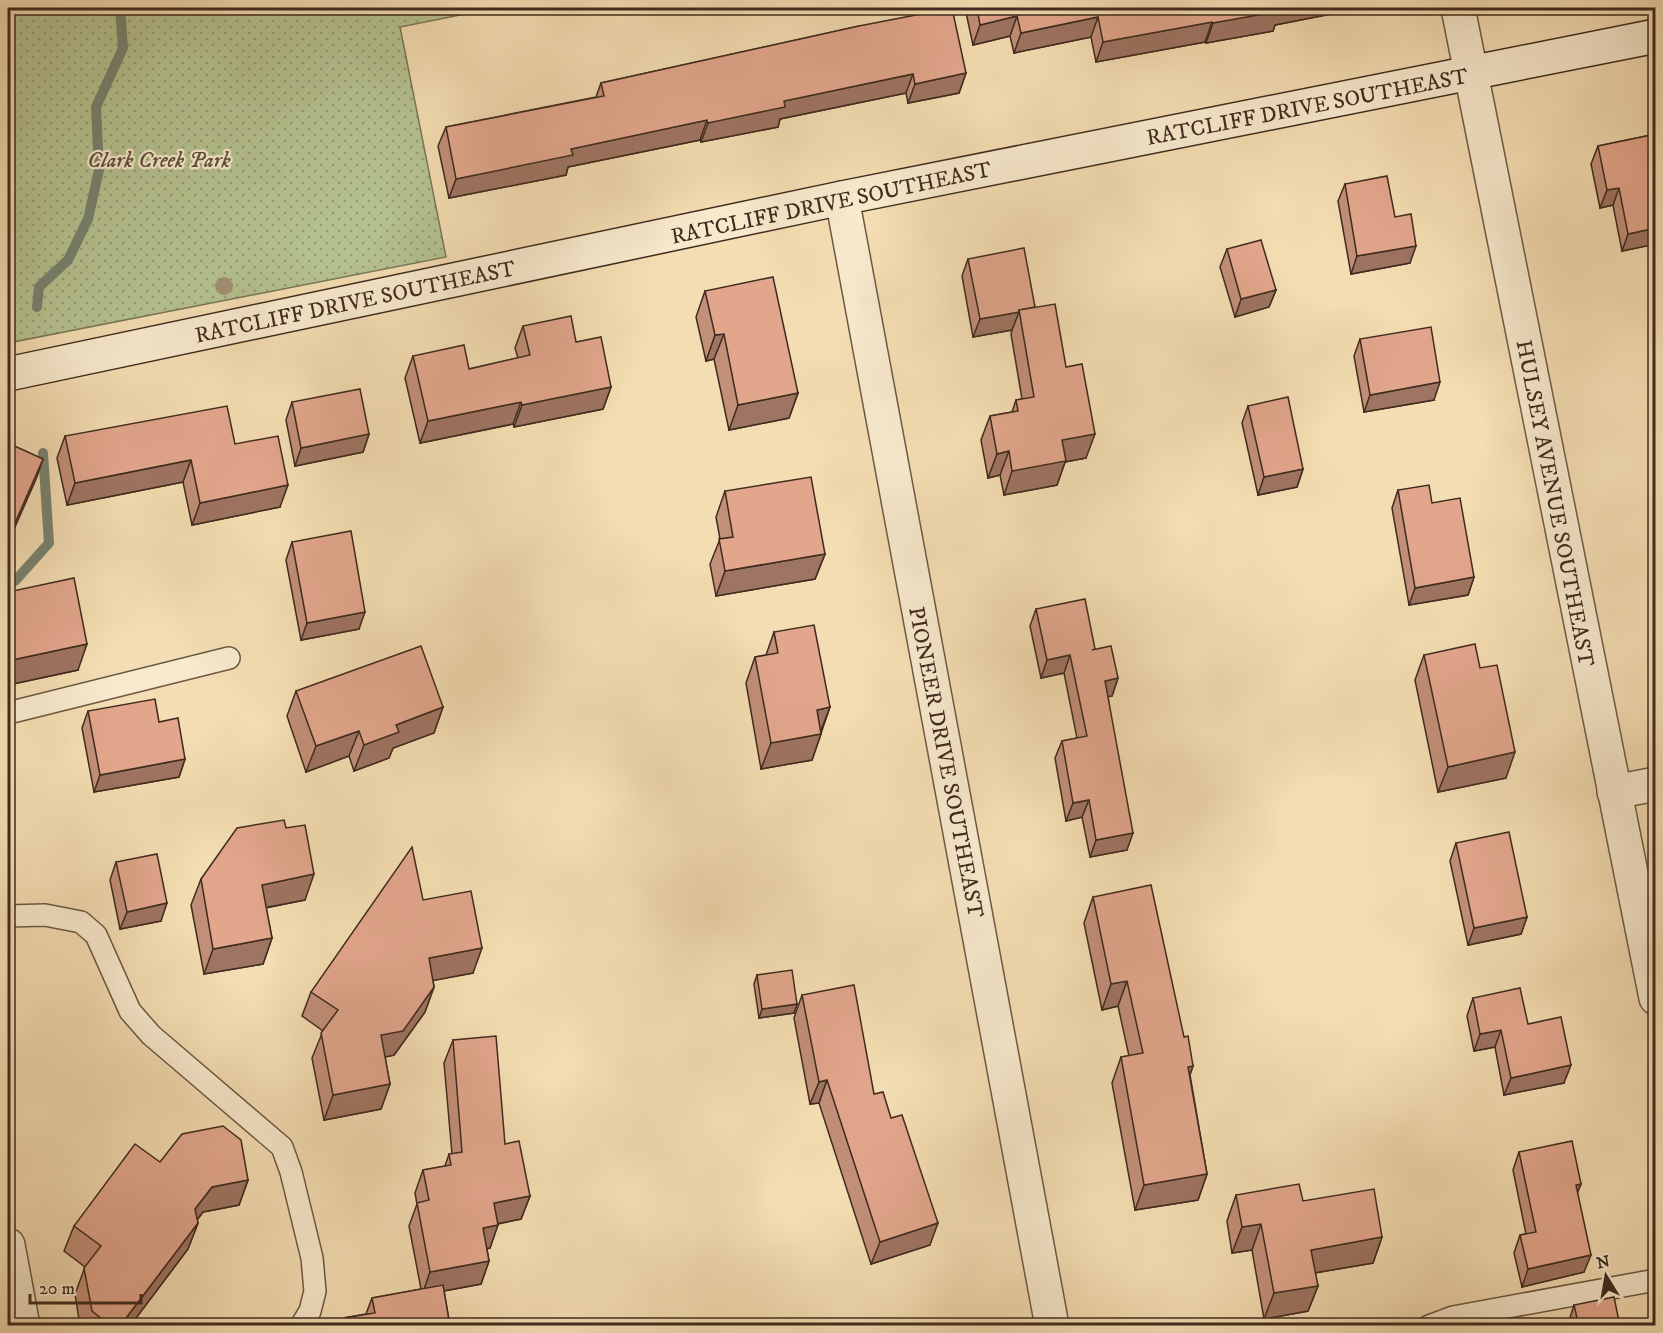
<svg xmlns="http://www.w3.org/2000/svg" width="1663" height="1333" font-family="'IM FELL DW Pica',serif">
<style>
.park{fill:url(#park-dots);stroke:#7a7658;stroke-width:1.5}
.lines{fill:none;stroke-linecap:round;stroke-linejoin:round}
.stream{stroke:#778370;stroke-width:10}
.lane-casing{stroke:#6c5844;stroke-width:24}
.street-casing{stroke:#6c5844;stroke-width:36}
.secondary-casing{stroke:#3f2b1f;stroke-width:36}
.lane{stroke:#f8e9cd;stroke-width:21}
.street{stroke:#f8e9cd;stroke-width:33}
.secondary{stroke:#f8e9cd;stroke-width:33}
.tree{fill:#a09071}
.wall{fill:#c28f78;stroke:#3f2b1f;stroke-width:1.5}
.shaded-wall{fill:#9e7462;stroke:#3f2b1f;stroke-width:1.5}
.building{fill:#e2a68c;stroke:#3f2b1f;stroke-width:1.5}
.labels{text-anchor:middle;stroke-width:4.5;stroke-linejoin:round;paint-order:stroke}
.street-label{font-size:22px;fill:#3f2b1f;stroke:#f8e9cd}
.park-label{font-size:22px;font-style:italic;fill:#5c513b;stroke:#f8e9cd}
</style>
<defs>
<pattern id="park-dots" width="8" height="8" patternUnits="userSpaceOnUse" patternTransform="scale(1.5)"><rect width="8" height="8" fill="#b5c290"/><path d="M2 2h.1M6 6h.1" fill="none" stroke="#959e75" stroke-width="1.8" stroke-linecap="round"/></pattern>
</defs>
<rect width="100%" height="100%" fill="#f4ddb2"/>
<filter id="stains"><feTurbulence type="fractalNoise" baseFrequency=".00333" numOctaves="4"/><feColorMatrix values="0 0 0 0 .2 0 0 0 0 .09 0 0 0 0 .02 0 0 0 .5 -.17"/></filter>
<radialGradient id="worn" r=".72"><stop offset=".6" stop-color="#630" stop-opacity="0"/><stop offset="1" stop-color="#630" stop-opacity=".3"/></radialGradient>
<!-- park -->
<polygon class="park" points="8,8 495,8 400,27 446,257 8,343"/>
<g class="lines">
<!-- stream -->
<g class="stream">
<polyline points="37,307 39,287 68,260 88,219 99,170 96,107 123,48 120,8"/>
<polyline points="8,583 15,581 49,543 43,453"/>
</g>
<!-- lane casing -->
<g class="lane-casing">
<g id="lane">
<polyline points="8,713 229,658"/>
<polyline points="8,916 45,915 81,922 96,935 130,1011 151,1035 282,1147 291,1172 312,1258 315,1291 310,1311 301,1326"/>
<polyline points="1429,1326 1453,1317 1656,1280"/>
</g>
</g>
<!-- street casing -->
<g class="street-casing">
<g id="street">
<polyline points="1458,8 1656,998"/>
<polyline points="842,198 1052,1326"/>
<polyline points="1614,792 1656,784"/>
<polyline points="8,1245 23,1326"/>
</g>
</g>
<!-- secondary casing -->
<g class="secondary-casing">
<polyline id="secondary" points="8,374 842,198 1656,36"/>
</g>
<!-- lane -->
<use href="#lane" class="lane"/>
<!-- street -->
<use href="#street" class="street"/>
<!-- secondary -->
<use href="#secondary" class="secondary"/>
</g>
<!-- trees -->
<circle class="tree" cx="224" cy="286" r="9"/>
<!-- wall -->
<g class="wall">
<polygon points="965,8 1362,8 1275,25 1273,31 1206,43 1205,42 1096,62 1091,37 1014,53 1010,36 973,45"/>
<polygon points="859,26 966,73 959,93 908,103 906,93 780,119 778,127 701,142 700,140 568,167 566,175 449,198 438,146 446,127 596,97 601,83"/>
<polygon points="1656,134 1656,244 1622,251 1613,205 1600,208 1591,164 1598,146"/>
<polygon points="1345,184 1395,217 1410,263 1351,274 1338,201"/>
<polygon points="1227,249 1276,290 1269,307 1235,317 1220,267"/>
<polygon points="968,259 1035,307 1066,367 1086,458 1065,462 1057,485 1004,495 1000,475 988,478 981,440 990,416 1012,412 1016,400 1022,399 1011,334 1012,330 973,337 962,276"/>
<polygon points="705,291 798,393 789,418 729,430 714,359 706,361 696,317"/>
<polygon points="1656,309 1656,346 1651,323"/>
<polygon points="523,326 576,342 611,387 603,409 514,427 513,424 420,443 405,378 413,356 469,369 518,358 515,348"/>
<polygon points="1360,339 1434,400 1364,412 1354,356"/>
<polygon points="292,402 369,434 363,452 295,466 286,420"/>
<polygon points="1248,406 1303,469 1297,487 1258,495 1242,423"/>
<polygon points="65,436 235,444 280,507 192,525 183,482 67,505 57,458"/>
<polygon points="1398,490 1432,503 1474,577 1468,595 1409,605 1392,508"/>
<polygon points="725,491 825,554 815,579 716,596 710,564 720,539 716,517"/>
<polygon points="292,542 359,629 301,640 286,560"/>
<polygon points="8,592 78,670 8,685"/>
<polygon points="1036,609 1095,649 1118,678 1112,696 1108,696 1127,850 1090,857 1082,817 1066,821 1055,758 1062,741 1077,738 1064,673 1041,678 1030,626"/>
<polygon points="774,632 830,707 812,760 761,769 746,683 755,657 766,655"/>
<polygon points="1424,655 1480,668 1506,778 1438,792 1415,680"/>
<polygon points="296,691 443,707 434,733 393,748 389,758 354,771 349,756 306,772 287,716"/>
<polygon points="88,711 159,722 185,759 179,777 94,792 82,728"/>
<polygon points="286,828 305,900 266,908 272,938 263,964 204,974 191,905 201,879"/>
<polygon points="1456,843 1527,917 1521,934 1468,945 1450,861"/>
<polygon points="116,862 161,921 120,929 110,880"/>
<polygon points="1093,897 1184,1037 1193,1066 1190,1075 1207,1174 1198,1200 1135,1210 1112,1083 1121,1057 1129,1056 1118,1006 1102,1010 1084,923"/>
<polygon points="423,900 473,973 433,980 434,987 425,1012 394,1055 385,1057 390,1084 381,1109 324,1120 312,1058 323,1031 302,1016 311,992"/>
<polygon points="757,975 797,1004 794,1013 759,1018 754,984"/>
<polygon points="802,995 891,1118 930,1245 871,1264 819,1103 810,1104 794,1018"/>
<polygon points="1473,998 1528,1024 1564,1083 1504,1095 1495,1047 1474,1051 1467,1016"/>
<polygon points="453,1040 505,1144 530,1196 521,1219 498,1224 490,1248 487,1249 489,1261 481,1284 444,1291 450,1326 341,1326 344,1318 366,1314 372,1298 421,1289 409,1226 417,1204 415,1193 423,1170 445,1166 449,1154 452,1154 444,1063"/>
<polygon points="1519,1152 1581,1184 1577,1193 1584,1272 1522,1287 1514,1253 1520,1235 1526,1234 1513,1170"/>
<polygon points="160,1162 248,1180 239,1205 203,1212 197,1220 198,1223 188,1249 130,1326 80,1326 75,1294 85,1267 64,1251 74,1226"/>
<polygon points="1236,1195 1303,1201 1382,1237 1373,1263 1315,1273 1318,1286 1308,1311 1264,1319 1252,1250 1232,1253 1227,1221"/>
<polygon points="1574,1305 1620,1326 1568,1324"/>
</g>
<!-- shaded-wall -->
<g class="shaded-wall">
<polygon points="1278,8 1362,8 1275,25 1273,31 1206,43 1213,23"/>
<polygon points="1017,16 1010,36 973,45 980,25"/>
<polygon points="1098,17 1091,37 1014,53 1021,33"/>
<polygon points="1212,22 1205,42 1096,62 1103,42"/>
<polygon points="966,73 959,93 908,103 915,84"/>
<polygon points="913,74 906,93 780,119 778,127 701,142 708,123 784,101"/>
<polygon points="707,120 700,140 568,167 566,175 449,198 456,179 571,149"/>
<polygon points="1619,188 1613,205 1600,208 1607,190"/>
<polygon points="1656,228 1656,244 1622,251 1628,234"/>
<polygon points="1416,246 1410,263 1351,274 1357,256"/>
<polygon points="1276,290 1269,307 1235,317 1241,299"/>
<polygon points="1019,312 1012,330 973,337 980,319"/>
<polygon points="724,334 714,359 706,361 715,335"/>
<polygon points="1440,382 1434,400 1364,412 1370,395"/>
<polygon points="611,387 603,409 514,427 522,405"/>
<polygon points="798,393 789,418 729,430 738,405"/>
<polygon points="521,402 513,424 420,443 428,421"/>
<polygon points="369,434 363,452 295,466 301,448"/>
<polygon points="1095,434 1086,458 1065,462 1057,485 1004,495 1012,471 1062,440"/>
<polygon points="1009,451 1000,475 988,478 997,454"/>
<polygon points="43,459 37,477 8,543 8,539"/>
<polygon points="191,460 183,482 67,505 75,483"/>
<polygon points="1303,469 1297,487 1258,495 1264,477"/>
<polygon points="288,485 280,507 192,525 200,503"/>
<polygon points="825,554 815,579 716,596 725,571"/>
<polygon points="1474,577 1468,595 1409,605 1415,588"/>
<polygon points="365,612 359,629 301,640 307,623"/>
<polygon points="87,644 78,670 8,685 8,672 12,660"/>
<polygon points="1070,655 1064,673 1041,678 1047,660"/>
<polygon points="1118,678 1112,696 1099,698 1105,681"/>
<polygon points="443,707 434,733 393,748 389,758 354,771 364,745 396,725"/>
<polygon points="830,707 820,733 817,710"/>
<polygon points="359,731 349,756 306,772 316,746"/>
<polygon points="821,734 812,760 761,769 771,743"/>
<polygon points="1515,752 1506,778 1438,792 1448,767"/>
<polygon points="185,759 179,777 94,792 100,775"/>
<polygon points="1089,800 1082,817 1066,821 1073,803"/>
<polygon points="1133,833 1127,850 1090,857 1096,840"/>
<polygon points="314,874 305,900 253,910 262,885"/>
<polygon points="167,903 161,921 120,929 127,912"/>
<polygon points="1527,917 1521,934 1468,945 1474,928"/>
<polygon points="272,938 263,964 204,974 213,949"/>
<polygon points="482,948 473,973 420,983 429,958"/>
<polygon points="1127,981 1118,1006 1102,1010 1111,984"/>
<polygon points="434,987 425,1012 394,1055 372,1060 381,1035"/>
<polygon points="797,1004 794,1013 759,1018 762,1009"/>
<polygon points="1501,1030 1495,1047 1474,1051 1480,1034"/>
<polygon points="1571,1065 1564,1083 1504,1095 1511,1078"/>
<polygon points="1193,1066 1184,1091 1188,1067"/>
<polygon points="827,1080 819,1103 810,1104 819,1082"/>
<polygon points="390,1084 381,1109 324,1120 333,1095"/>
<polygon points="1207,1174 1198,1200 1135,1210 1144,1185"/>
<polygon points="248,1180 239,1205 203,1212 186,1234 195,1209 212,1187"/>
<polygon points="1581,1184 1574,1202 1576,1185"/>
<polygon points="530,1196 521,1219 486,1226 494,1203"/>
<polygon points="198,1223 188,1249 130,1326 120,1326"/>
<polygon points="938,1223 930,1245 871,1264 880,1242"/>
<polygon points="1261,1224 1252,1250 1232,1253 1242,1227"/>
<polygon points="498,1225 490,1248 474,1251 483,1228"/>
<polygon points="1382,1237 1373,1263 1302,1275 1311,1250"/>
<polygon points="1591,1255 1584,1272 1522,1287 1528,1269"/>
<polygon points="489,1261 481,1284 422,1295 430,1272"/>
<polygon points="1318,1286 1308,1311 1264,1319 1274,1293"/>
</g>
<!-- building -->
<g class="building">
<polygon points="952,8 966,73 915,84 913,74 784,101 785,107 708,123 707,120 571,149 573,155 456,179 446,127 604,96 601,83 859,26"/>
<polygon points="977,8 1279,8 1280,11 1213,23 1212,22 1103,42 1098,17 1021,33 1017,16 980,25"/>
<polygon points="1656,134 1656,228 1628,234 1619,188 1607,190 1598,146"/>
<polygon points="1387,176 1395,217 1411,214 1416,246 1357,256 1345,184"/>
<polygon points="1261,240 1276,290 1241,299 1227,249"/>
<polygon points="1024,248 1035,307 1019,310 1019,312 980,319 968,259"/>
<polygon points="773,277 798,393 738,405 724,334 715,335 705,291"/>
<polygon points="1055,304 1066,367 1082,364 1095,434 1062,440 1066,461 1012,471 1009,451 997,454 990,416 1018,411 1016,400 1034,397 1019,310"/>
<polygon points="571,316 576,342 601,337 611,387 522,405 521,402 428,421 413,356 464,345 469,369 530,355 523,326"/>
<polygon points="1431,327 1440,382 1370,395 1360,339"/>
<polygon points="360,389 369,434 301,448 292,402"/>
<polygon points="1288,397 1303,469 1264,477 1248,406"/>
<polygon points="227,406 235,444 278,436 288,485 200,503 191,460 75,483 65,436"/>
<polygon points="8,443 43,459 8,539"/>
<polygon points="811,477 825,554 725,571 719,539 733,537 725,491"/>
<polygon points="1429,485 1432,503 1460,498 1474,577 1415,588 1398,490"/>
<polygon points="351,531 365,612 307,623 292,542"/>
<polygon points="74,578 87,644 12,660 8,637 8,592"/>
<polygon points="1085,599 1095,649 1092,650 1111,646 1118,678 1105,681 1133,833 1096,840 1089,800 1073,803 1062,741 1087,736 1070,655 1047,660 1036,609"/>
<polygon points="814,625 830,707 817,710 821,734 771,743 755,657 778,653 774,632"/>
<polygon points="1475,644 1480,668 1497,665 1515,752 1448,767 1424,655"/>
<polygon points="421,646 443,707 396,725 399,732 364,745 359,731 316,746 296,691"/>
<polygon points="155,699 159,722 178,718 185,759 100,775 88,711"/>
<polygon points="284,820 286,828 305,825 314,874 262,885 272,938 213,949 201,879 237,828"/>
<polygon points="1509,832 1527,917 1474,928 1456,843"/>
<polygon points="412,847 423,900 471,891 482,948 429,958 434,987 403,1031 381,1035 390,1084 333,1095 321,1033 338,1010 311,992"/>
<polygon points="157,854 167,903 127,912 116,862"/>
<polygon points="1151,885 1184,1037 1188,1036 1193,1066 1188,1067 1207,1174 1144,1185 1121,1057 1143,1053 1127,981 1111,984 1093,897"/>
<polygon points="792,970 797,1004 762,1009 757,975"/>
<polygon points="854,985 874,1094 883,1092 891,1118 902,1115 938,1223 880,1242 827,1080 819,1082 802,995"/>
<polygon points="1520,988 1528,1024 1561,1017 1571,1065 1511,1078 1501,1030 1480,1034 1473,998"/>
<polygon points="496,1036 505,1144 519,1141 530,1196 494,1203 498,1225 483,1228 489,1261 430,1272 417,1203 429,1200 423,1170 451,1165 449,1154 462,1152 453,1040"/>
<polygon points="223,1126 241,1140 248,1180 212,1187 195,1209 198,1223 120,1326 111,1326 92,1311 84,1268 101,1246 74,1226 135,1144 160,1162 182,1134"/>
<polygon points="1572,1141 1581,1184 1576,1185 1591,1255 1528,1269 1520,1235 1536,1232 1519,1152"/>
<polygon points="1299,1184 1303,1201 1374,1189 1382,1237 1311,1250 1318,1286 1274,1293 1261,1224 1242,1227 1236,1195"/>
<polygon points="443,1285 450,1326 345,1326 344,1318 375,1313 372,1298"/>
<polygon points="1614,1297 1620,1326 1560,1326 1578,1322 1574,1305"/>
</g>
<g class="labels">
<!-- street labels -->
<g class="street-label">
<text transform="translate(1307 106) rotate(-11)" y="8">RATCLIFF DRIVE SOUTHEAST</text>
<text transform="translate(831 202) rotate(-12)" y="8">RATCLIFF DRIVE SOUTHEAST</text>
<text transform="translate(355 301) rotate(-12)" y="8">RATCLIFF DRIVE SOUTHEAST</text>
<text transform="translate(1556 503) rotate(79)" y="8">HULSEY AVENUE SOUTHEAST</text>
<text transform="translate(947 762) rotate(79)" y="8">PIONEER DRIVE SOUTHEAST</text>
</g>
<!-- park labels -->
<g class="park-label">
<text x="159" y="167">Clark Creek Park</text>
</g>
</g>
<!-- margin -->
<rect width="1663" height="1333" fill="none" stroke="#f4ddb2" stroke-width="30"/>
<rect x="9" y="9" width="1645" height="1315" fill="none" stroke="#3f2b1f" stroke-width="3"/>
<rect x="15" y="15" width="1633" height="1303" fill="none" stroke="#3f2b1f" stroke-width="1.5"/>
<!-- north arrow -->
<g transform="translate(1606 1276) rotate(349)" stroke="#f8e9cd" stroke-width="4.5" paint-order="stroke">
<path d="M0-4.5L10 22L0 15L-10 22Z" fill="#3f2b1f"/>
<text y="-9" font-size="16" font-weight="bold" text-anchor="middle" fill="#3f2b1f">N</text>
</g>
<!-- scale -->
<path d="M30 1294v9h111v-9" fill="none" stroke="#3f2b1f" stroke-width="3"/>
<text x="39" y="1294" font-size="18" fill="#3f2b1f" stroke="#f8e9cd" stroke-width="4.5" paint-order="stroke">20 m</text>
<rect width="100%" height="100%" filter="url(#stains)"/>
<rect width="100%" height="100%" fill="url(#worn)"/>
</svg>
